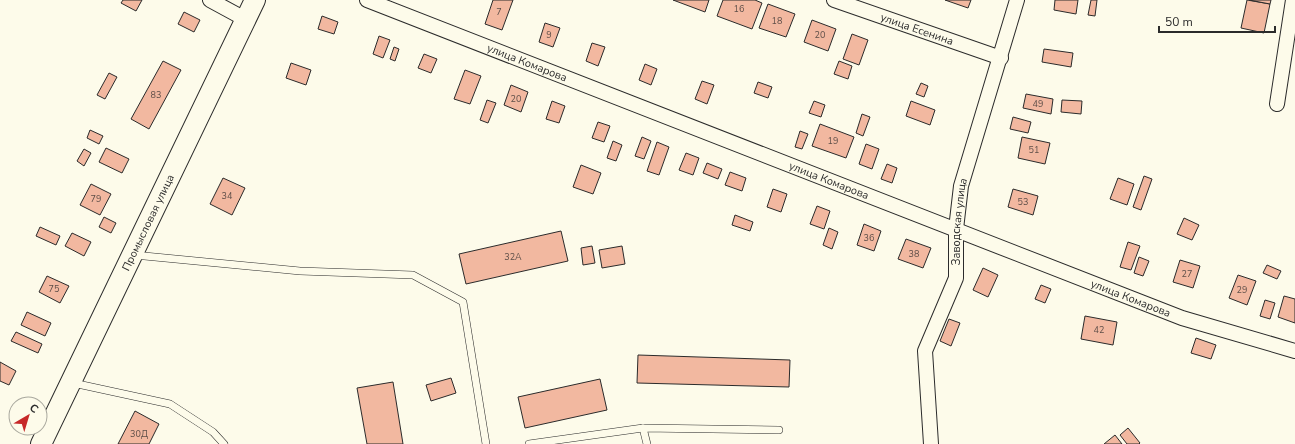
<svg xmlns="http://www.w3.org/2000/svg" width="1295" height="444" font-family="'Nunito Sans',sans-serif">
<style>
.building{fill:#f2b8a0;stroke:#2b2b2b}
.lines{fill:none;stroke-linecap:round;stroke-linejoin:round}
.lane-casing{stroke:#2b2b2b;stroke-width:8}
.street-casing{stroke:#2b2b2b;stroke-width:16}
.secondary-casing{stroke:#2b2b2b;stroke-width:22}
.lane{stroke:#fdfbea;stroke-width:7}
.street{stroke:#fdfbea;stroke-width:14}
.secondary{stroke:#fdfbea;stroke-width:20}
.labels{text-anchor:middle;stroke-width:3;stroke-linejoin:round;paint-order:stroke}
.number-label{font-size:9px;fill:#5d4e48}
.street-label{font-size:11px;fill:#2b2b2b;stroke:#fdfbea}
</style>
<rect width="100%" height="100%" fill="#fdfbea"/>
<!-- building -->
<g class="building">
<polygon points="123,0 142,0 136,11 121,3"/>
<polygon points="493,0 513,0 502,30 485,24"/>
<polygon points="673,0 709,0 705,12"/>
<polygon points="723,0 755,0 762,3 752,29 717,16"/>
<polygon points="945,0 971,0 968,8"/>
<polygon points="1055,0 1078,0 1076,14 1054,10"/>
<polygon points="1091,0 1097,0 1095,16 1088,15"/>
<polygon points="1247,0 1270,4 1264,33 1241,28"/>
<polygon points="1249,0 1271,0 1270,4"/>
<polygon points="768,4 795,14 786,37 759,28"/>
<polygon points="184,12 200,20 194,32 178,24"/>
<polygon points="322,16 338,22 334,34 318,29"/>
<polygon points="812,20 836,29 828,51 804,42"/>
<polygon points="545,23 560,28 553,47 539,42"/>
<polygon points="852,34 868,40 859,65 843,59"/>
<polygon points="379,36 390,40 383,58 373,54"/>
<polygon points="592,43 605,47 598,66 586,61"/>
<polygon points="394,47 399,49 395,61 390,59"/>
<polygon points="1044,49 1073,53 1071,67 1042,62"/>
<polygon points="424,54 437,59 431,73 418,68"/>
<polygon points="163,61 181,70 149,129 131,119"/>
<polygon points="839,61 852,66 848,79 834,74"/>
<polygon points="291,63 311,70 306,85 286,78"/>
<polygon points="645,64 657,69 651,85 639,80"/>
<polygon points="465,70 481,76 470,104 454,99"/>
<polygon points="109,73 117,77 105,99 97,95"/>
<polygon points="702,81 714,85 707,104 695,99"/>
<polygon points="758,82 772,87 768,98 754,93"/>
<polygon points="921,83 928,86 924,97 916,94"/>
<polygon points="511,85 528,92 521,112 504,105"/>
<polygon points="1026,94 1053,99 1051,114 1023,108"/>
<polygon points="487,100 496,103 488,123 480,120"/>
<polygon points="1062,100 1082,101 1081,114 1061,112"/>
<polygon points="552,101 565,106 559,123 546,119"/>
<polygon points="814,101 825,105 821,117 809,113"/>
<polygon points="911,101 935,110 930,125 906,116"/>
<polygon points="862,114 870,117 863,136 856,133"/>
<polygon points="1013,117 1031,122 1028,133 1010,129"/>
<polygon points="598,122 610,126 604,142 592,138"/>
<polygon points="820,124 854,137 846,158 812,146"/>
<polygon points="90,130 103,136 99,144 87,138"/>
<polygon points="800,131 808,134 802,149 795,147"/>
<polygon points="642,137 651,141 644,159 635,156"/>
<polygon points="1022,137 1050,143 1045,164 1018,158"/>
<polygon points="613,141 622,145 616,161 607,158"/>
<polygon points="657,142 669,147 659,175 647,171"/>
<polygon points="866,144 879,149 872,169 859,164"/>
<polygon points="106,148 129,159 122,173 99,162"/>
<polygon points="84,149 91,153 84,166 77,161"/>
<polygon points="686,153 699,158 693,175 679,170"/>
<polygon points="707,163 722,169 718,179 703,173"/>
<polygon points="887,164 897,168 892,183 881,179"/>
<polygon points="581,165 601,173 593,194 573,187"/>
<polygon points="730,172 746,178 742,191 725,185"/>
<polygon points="1144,176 1152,179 1141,210 1133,207"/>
<polygon points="223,178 245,188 232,215 210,204"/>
<polygon points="1118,178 1134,184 1127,205 1110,199"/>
<polygon points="91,184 111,194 100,215 80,205"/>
<polygon points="773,189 787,194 781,212 767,207"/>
<polygon points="1013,189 1038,196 1033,215 1008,207"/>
<polygon points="817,206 830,211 824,229 810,224"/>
<polygon points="735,215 753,222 750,231 732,225"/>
<polygon points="104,217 116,223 111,233 99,227"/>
<polygon points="1184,218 1199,225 1192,240 1177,234"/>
<polygon points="864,224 881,231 874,251 857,245"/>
<polygon points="40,227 60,236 56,245 36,236"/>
<polygon points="829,228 838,232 832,249 823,245"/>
<polygon points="561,231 568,261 466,284 459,254"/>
<polygon points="72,233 91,242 84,256 65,246"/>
<polygon points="906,239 931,248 923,268 898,259"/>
<polygon points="1128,242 1140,246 1131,270 1120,267"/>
<polygon points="592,246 595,263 583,265 581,248"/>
<polygon points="622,246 625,264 602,268 599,250"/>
<polygon points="1139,257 1149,261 1143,276 1134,273"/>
<polygon points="1180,260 1200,266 1193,288 1173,282"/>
<polygon points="1267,265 1281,271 1277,279 1263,273"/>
<polygon points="983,268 998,275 988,297 973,290"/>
<polygon points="1238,275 1256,281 1247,305 1229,298"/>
<polygon points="47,276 69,286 60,303 39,292"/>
<polygon points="1041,285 1051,289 1045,303 1035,299"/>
<polygon points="1284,296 1295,299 1295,323 1278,317"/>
<polygon points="1265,300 1275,303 1270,319 1260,316"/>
<polygon points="27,312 51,323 45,336 21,325"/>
<polygon points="1085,316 1117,322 1113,345 1081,339"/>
<polygon points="949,319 960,323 951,346 940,341"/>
<polygon points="16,332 42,344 38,353 11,341"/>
<polygon points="1196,338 1216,345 1211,359 1191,353"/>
<polygon points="638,355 790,360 789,387 637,383"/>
<polygon points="0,362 16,371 9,385 0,381"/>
<polygon points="451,378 456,393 431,401 426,385"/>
<polygon points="600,379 607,410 525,428 518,397"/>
<polygon points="393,382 403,444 367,444 357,388"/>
<polygon points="135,411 159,424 149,444 118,444"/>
<polygon points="1128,428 1140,443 1139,444 1127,444 1120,435"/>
<polygon points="1115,435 1122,444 1104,444"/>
</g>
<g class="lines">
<!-- lane casing -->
<g class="lane-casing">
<g id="lane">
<polyline points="134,255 300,271 413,275 463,302 486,444"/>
<polyline points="73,383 170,404 213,432 224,444"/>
<polyline points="643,428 647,444"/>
<polyline points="529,444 643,428 779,430"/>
</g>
</g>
<!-- street casing -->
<g class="street-casing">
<g id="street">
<polyline points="210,0 245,19"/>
<path id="s1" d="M367 0 1182 318 1295 351"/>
<path id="s2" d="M834 0 1001 58"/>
<polyline points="1277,104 1293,0"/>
<path id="s3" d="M931 444 925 351 956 278V229L961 186 1017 0"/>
</g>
</g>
<!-- secondary casing -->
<g class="secondary-casing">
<g id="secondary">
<path id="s4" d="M41 444 255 0"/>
</g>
</g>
<!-- lane -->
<use href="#lane" class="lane"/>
<!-- street -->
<use href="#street" class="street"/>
<!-- secondary -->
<use href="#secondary" class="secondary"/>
</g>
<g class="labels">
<!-- number labels -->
<g class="number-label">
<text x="739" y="12">16</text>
<text x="499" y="15">7</text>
<text x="777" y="24">18</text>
<text x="549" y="38">9</text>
<text x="820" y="38">20</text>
<text x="156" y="98">83</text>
<text x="516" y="102">20</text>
<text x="1038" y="107">49</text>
<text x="833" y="144">19</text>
<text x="1034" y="153">51</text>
<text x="227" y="199">34</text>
<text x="96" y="202">79</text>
<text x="1023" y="205">53</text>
<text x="869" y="241">36</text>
<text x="914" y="257">38</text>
<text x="513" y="260">32А</text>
<text x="1187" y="277">27</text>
<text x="54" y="292">75</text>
<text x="1242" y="293">29</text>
<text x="1099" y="333">42</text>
<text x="139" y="437">30Д</text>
</g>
<!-- street labels -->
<g class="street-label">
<text dy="4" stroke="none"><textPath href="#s2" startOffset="88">улица Есенина</textPath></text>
<text dy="4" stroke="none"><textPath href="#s1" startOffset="172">улица Комарова</textPath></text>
<text dy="4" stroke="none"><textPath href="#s1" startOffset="496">улица Комарова</textPath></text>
<text dy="4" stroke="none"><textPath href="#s3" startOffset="229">Заводская улица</textPath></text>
<text dy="4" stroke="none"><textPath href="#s4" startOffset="246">Промысловая улица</textPath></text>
<text dy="4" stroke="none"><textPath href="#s1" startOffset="820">улица Комарова</textPath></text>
</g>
</g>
<!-- north arrow -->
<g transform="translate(28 416) rotate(38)"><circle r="19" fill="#fdfbea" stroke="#a9a89e"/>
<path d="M0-3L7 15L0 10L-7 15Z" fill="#c62828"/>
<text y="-6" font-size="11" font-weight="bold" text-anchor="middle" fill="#2b2b2b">С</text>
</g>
<!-- scale -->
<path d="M1159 26v6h116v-6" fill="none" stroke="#2b2b2b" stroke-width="2"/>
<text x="1165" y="26" font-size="12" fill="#2b2b2b" stroke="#fdfbea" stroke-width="3" paint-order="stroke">50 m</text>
</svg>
